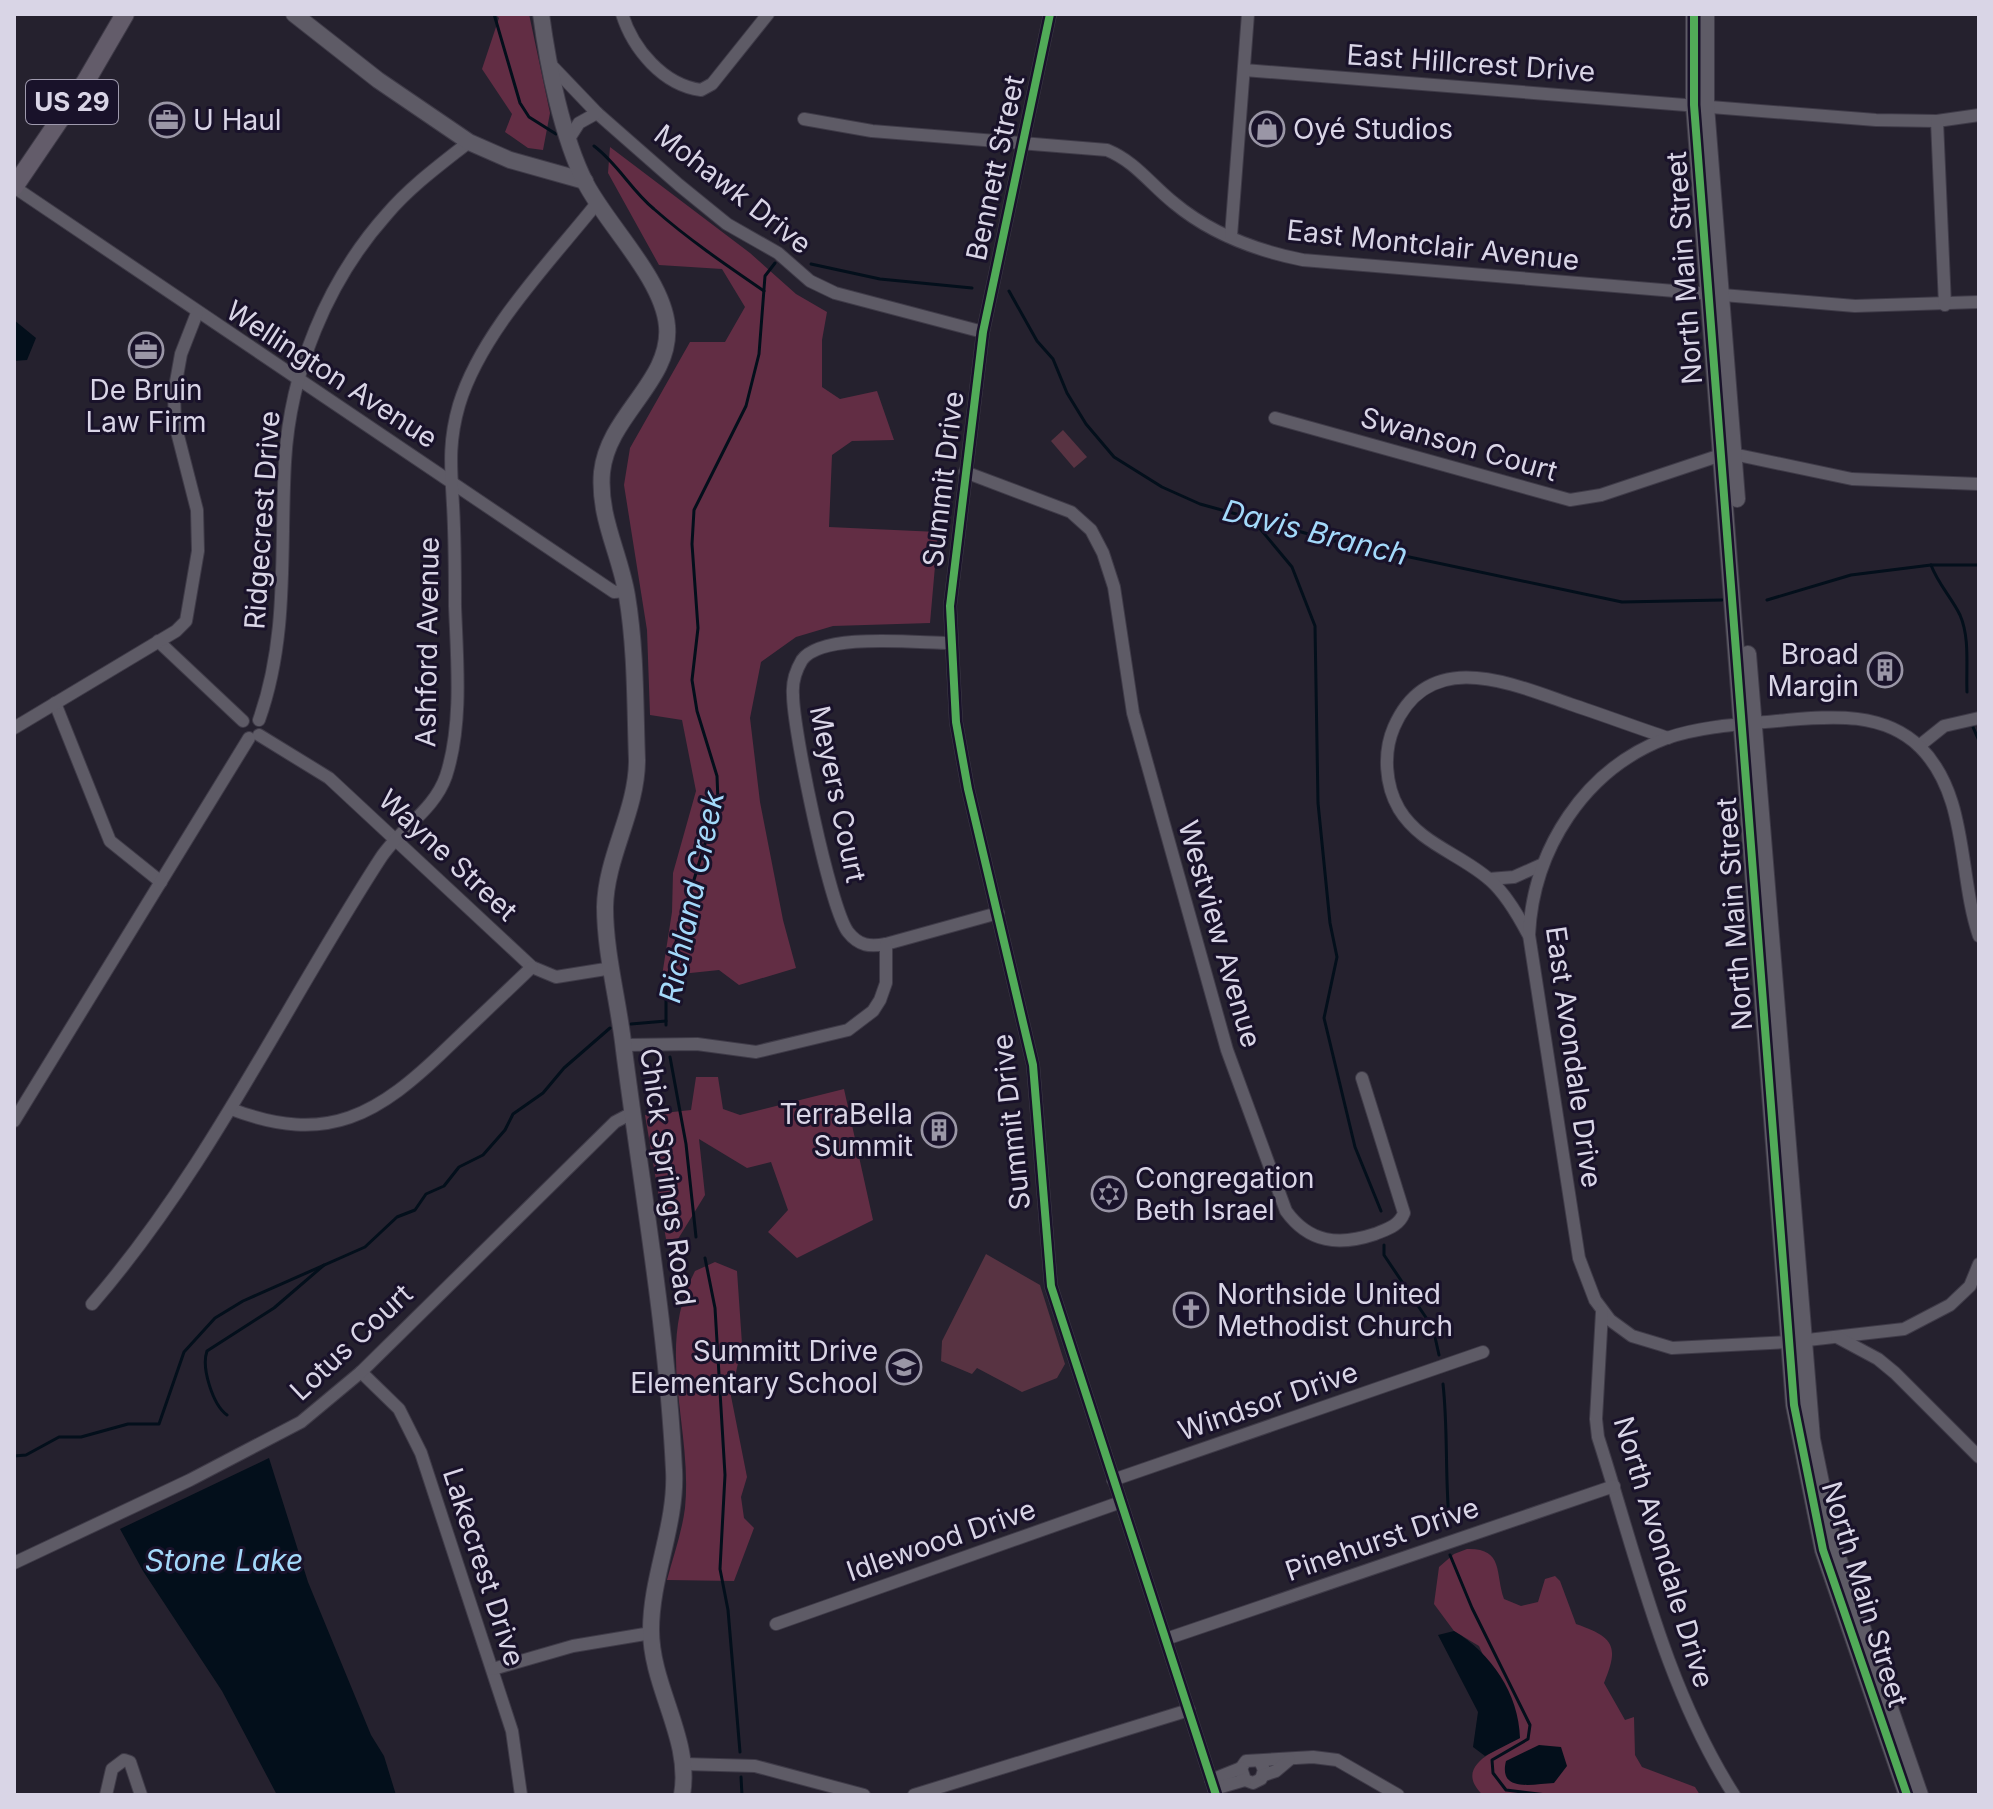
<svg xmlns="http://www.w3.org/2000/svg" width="1993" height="1809" font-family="Inter,sans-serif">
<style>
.green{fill:#583342}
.forest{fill:#622d44}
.water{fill:#030f1b}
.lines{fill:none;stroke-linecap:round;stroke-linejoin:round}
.stream{stroke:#030f1b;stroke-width:3}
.street-casing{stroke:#3f3b48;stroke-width:14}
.secondary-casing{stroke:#3f3b48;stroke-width:18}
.primary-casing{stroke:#3f3b48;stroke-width:20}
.street{stroke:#5e5b66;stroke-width:12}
.secondary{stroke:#5e5b66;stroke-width:16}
.primary{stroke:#635c6a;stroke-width:18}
.cycleway-casing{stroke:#19122a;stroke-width:13}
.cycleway{stroke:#51ab58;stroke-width:8}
.labels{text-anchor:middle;stroke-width:6;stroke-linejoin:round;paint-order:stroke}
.shield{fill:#19122a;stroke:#9f9aae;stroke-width:2}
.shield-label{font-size:26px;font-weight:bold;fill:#d9d5e6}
.street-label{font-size:28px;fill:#d9d5e6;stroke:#19122a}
.poi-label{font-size:28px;fill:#d9d5e6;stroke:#19122a;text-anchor:start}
.water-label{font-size:30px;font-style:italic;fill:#a3d9fa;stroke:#19122a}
</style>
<rect width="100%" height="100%" fill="#25212e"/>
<!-- green -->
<g class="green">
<polygon points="1063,430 1087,457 1074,468 1051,441"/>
<polygon points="986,1254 1040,1285 1065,1364 1057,1378 1022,1392 977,1368 972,1374 941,1361 942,1341"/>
</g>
<!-- forest -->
<g class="forest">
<polygon points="495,14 529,14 550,113 543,150 528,148 505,132 512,114 482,69 499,18"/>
<polygon points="610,147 750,253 796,294 827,312 822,340 822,387 840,399 877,391 894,440 852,441 832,455 829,527 938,532 930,623 833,626 796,637 761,662 750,718 760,802 783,920 796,968 739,985 719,970 662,976 672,912 673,873 696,791 682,720 650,715 647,630 624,485 630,448 690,342 725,342 745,307 722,269 659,265 608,173"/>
<polygon points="696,1077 718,1077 723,1109 740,1115 844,1089 873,1220 797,1258 768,1232 788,1210 771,1162 747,1168 699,1139 705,1195 678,1239 666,1239 645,1115 691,1110"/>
<path d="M715 1262 737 1271 742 1344 731 1396 747 1477 741 1497 744 1518 754 1528 734 1581 667 1580C673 1557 682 1532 685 1508 693 1427 654 1349 695 1271Z"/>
<path d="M1467 1549C1504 1548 1495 1573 1504 1599L1521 1606 1538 1602 1545 1579 1555 1576 1560 1581 1576 1624C1613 1637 1620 1645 1604 1683L1625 1720 1634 1717 1635 1755 1642 1767 1695 1787 1700 1795H1483C1452 1766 1496 1750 1520 1738L1479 1646 1454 1631 1434 1604 1439 1567 1454 1554Z"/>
</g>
<!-- water -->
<g class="water">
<polygon points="14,320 36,338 27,360 14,361"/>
<polygon points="269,1458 308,1582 371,1735 384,1756 396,1795 277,1795 222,1691 143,1571 120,1529"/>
<path d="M1454 1631C1491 1653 1519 1694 1520 1738L1485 1756 1473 1747 1478 1712 1438 1635Z"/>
<path d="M1539 1745 1561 1747 1567 1766 1554 1783C1533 1784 1498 1793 1506 1761Z"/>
</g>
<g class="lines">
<!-- stream -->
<g class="stream">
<polyline points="494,14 520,103 529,117 556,134"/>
<path d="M594 146C618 164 631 190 654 209 688 239 726 265 764 291"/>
<polyline points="811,264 880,279 972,288"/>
<polyline points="1009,291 1037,341 1053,359 1067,393 1086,424 1114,457 1162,487 1200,504 1334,541 1622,602 1722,600"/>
<polyline points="1252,519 1292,567 1315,626 1318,803 1330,923 1337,957 1324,1018 1355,1147 1381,1211"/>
<path d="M1931 565C1938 584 1952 598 1960 615 1970 638 1966 666 1967 692"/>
<polyline points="1767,600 1851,575 1931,565 1979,565"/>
<polyline points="1973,727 1979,741"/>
<polyline points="631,1024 666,1021"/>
<polyline points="666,1025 666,985 679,929 718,801 717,776 697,711 692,680 698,628 692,544 694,510 746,406 759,354 765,276 775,263"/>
<polyline points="670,1057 686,1144 696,1237"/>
<polyline points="1384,1245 1384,1255 1433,1328 1439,1355"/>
<polyline points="705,1258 715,1308 725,1475 720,1569 728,1610 740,1752"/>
<path d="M1443 1384C1448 1429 1445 1473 1449 1519"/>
<path d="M227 1415C213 1405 201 1368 207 1351L274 1308 324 1265"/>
<polyline points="14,1456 26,1455 59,1437 81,1437 128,1424 159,1424 184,1352 215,1318 243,1301 365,1247 397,1217 415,1210 426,1194 444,1186 459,1167 483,1155 505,1130 513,1114 543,1093 564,1068 610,1028"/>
<polyline points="1450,1555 1472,1608 1530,1725 1528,1739 1492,1760 1493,1773 1506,1790 1547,1795"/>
<polyline points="741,1777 742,1795"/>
</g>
<!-- street casing -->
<g class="street-casing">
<g id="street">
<path d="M622 14C633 49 663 85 701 90L712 84 768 14"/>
<polyline points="1050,14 983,332 950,606 956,722 968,789 1033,1065 1051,1286 1216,1795"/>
<polyline points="552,66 597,113 679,185 727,224 778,253 810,281 835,293 983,332"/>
<polyline points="1244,70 1876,120 1937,121 1979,115"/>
<path d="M804 119 872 131 1107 150C1136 162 1150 184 1174 203 1210 233 1258 251 1303 260L1855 306 1979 302"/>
<polyline points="1937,121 1945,305"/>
<polyline points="570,137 579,123 597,113"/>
<polyline points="14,187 614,592 626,591"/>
<polyline points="1231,236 1248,14"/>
<polyline points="1275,418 1570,500 1601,495 1721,455 1733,454 1852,479 1979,484"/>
<path d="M965 472 1071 512 1091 530 1103 553 1114 587 1133 713 1227 1050 1286 1211C1309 1243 1339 1246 1375 1234 1387 1229 1399 1226 1404 1213L1362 1078"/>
<polyline points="158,641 243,721"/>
<path d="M950 643C917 643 823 632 802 660 796 670 792 683 793 695 793 730 830 908 848 932 859 946 870 947 886 944L998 913"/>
<polyline points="55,703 110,841 161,882"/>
<path d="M259 720C289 636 280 550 285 462 290 372 327 281 387 214 411 186 440 165 469 142"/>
<polyline points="14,728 176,631 186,621 198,551 197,510 175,424 174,393 181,354 197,313"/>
<polyline points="259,735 329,778 532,967 556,977 612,968"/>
<polyline points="1919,746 1944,726 1979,718"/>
<polyline points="1489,879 1514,877 1541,865"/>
<path d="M1528 934C1518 915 1506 894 1490 880 1461 854 1420 844 1399 809 1385 785 1383 752 1394 727 1429 647 1510 683 1570 704 1603 715 1635 727 1668 738"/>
<path d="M1979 936C1958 875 1969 796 1920 747 1884 712 1833 716 1787 720 1748 724 1705 725 1667 738 1584 769 1533 850 1529 935L1579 1258 1595 1300 1610 1320 1632 1336 1672 1348 1790 1342 1904 1329 1950 1305 1970 1286 1979 1264"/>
<polyline points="624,1045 697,1044 756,1052 848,1030 873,1011 880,1000 886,983 886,944"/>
<path d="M231 1109C328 1146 378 1115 448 1047 476 1020 504 994 532 967"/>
<polyline points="14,1121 249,738"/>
<path d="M92 1304C208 1170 284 1007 380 859 399 829 434 811 446 776 463 724 457 660 455 606 455 573 455 539 453 505 451 468 448 443 459 405 481 332 550 262 597 203"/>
<path d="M1602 1312 1596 1419 1598 1437C1637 1558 1665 1687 1734 1795"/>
<polyline points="1837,1337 1878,1359 1895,1373 1979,1457"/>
<polyline points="361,1372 399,1409 421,1453 512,1731 521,1795"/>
<polyline points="1113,1480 1483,1352"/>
<polyline points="14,1563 190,1480 301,1422 361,1372 615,1122 632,1113"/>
<polyline points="776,1624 1121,1502"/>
<polyline points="1166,1639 1614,1486"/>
<polyline points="493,1669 573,1646 651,1633"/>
<polyline points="1260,1761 1264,1770 1261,1779 1253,1783 1245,1780 1241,1768 1246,1761 1313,1757 1337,1760 1398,1795"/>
<polyline points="684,1764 755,1766 864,1795"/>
<polyline points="1264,1775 1276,1771 1289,1760"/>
<polyline points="1211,1780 1241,1768"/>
<polyline points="1214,1789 1245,1780"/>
<polyline points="106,1795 112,1769 124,1760 130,1762 141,1795"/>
<polyline points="914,1795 1189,1710"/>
</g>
</g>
<!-- secondary casing -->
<g class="secondary-casing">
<g id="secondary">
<polyline points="294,14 378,80 469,142 510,160 585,181"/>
<path d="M541 14C548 66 562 137 586 184 608 226 663 279 667 326 672 381 608 415 602 472 598 517 620 553 627 596 636 650 635 706 637 760 637 811 606 856 605 907 605 954 619 1003 624 1050 642 1190 667 1328 674 1470 677 1524 651 1576 651 1630 651 1687 692 1739 682 1795"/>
<polyline points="1694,14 1694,105 1794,1405 1823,1550 1907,1795"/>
<polyline points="1706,14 1706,106 1737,499"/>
<polyline points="1748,654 1812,1439 1834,1546 1920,1795"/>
</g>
</g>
<!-- primary casing -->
<g class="primary-casing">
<polyline id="primary" points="14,187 86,81 125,14"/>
</g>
<!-- street -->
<use href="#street" class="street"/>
<!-- secondary -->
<use href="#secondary" class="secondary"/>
<!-- primary -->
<use href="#primary" class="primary"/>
<!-- cycleway casing -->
<g class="cycleway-casing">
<g id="cycleway">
<polyline points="1050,14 983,332 950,606 956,722 968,789 1033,1065 1051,1286 1216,1795"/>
<polyline points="1694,14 1694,105 1794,1405 1823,1550 1907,1795"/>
</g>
</g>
<!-- cycleway -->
<use href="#cycleway" class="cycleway"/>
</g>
<!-- icons -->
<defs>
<g id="office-ring" transform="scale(1.8)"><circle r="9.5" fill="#19122a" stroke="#9a96a6" stroke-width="1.5"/><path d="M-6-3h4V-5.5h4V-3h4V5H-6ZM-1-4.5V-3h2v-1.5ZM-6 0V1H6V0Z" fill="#9a96a6"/></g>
<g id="shop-ring" transform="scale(1.8)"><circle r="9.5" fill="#19122a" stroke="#9a96a6" stroke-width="1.5"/><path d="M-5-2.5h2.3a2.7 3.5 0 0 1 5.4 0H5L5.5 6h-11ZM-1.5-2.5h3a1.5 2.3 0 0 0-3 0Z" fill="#9a96a6"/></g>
<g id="building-ring" transform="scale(1.8)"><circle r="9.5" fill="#19122a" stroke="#9a96a6" stroke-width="1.5"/><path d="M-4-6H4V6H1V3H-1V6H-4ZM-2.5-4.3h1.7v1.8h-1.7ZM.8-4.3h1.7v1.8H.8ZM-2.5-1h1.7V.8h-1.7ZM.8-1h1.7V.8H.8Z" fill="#9a96a6"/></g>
<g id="synagogue-ring" transform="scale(1.8)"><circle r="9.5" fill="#19122a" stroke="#9a96a6" stroke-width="1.5"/><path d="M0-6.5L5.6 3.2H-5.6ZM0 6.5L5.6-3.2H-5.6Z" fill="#9a96a6"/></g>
<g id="church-ring" transform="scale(1.8)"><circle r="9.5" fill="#19122a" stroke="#9a96a6" stroke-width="1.5"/><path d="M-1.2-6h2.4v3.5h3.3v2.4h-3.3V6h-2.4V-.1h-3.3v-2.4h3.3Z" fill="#9a96a6"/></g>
<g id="school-ring" transform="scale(1.8)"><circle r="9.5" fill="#19122a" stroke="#9a96a6" stroke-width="1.5"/><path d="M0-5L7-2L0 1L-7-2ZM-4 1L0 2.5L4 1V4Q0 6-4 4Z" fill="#9a96a6"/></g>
</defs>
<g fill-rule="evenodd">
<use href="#office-ring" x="167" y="120"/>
<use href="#shop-ring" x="1267" y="129"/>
<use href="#office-ring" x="146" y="350"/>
<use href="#building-ring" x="1885" y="670"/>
<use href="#building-ring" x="939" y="1130"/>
<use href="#synagogue-ring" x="1109" y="1194"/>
<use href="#church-ring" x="1191" y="1310"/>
<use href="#school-ring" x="904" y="1367"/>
</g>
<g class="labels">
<!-- shield labels -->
<rect class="shield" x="26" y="80" width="92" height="44" rx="6"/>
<g class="shield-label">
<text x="72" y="111">US 29</text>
</g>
<!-- street labels -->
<g class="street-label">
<text transform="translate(1471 63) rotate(4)" y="10">East Hillcrest Drive</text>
<text transform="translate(995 168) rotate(-78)" y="10">Bennett Street</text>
<text transform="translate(733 189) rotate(38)" y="10">Mohawk Drive</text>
<text transform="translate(1433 245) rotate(6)" y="10">East Montclair Avenue</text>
<text transform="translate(1684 268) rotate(-94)" y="10">North Main Street</text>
<text transform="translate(332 374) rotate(33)" y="10">Wellington Avenue</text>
<text transform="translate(1459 444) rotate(16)" y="10">Swanson Court</text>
<text transform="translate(943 479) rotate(-83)" y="10">Summit Drive</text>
<text transform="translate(262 520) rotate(-86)" y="10">Ridgecrest Drive</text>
<text transform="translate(427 642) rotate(-89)" y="10">Ashford Avenue</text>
<text transform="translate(838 794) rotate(78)" y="10">Meyers Court</text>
<text transform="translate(448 855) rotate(43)" y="10">Wayne Street</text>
<text transform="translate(1734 914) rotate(-94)" y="10">North Main Street</text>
<text transform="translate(1220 934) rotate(74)" y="10">Westview Avenue</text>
<text transform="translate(1574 1057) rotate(82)" y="10">East Avondale Drive</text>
<text transform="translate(1011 1122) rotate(-96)" y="10">Summit Drive</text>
<text transform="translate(668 1177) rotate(82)" y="10">Chick Springs Road</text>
<text transform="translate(351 1342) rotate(-43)" y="10">Lotus Court</text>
<text transform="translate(1268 1401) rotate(-19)" y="10">Windsor Drive</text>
<text transform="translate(1382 1539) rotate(-19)" y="10">Pinehurst Drive</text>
<text transform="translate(941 1540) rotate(-19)" y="10">Idlewood Drive</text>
<text transform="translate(1664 1552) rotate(73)" y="10">North Avondale Drive</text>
<text transform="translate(484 1567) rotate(72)" y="10">Lakecrest Drive</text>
<text transform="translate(1865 1594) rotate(73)" y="10">North Main Street</text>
</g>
<!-- poi labels -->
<g class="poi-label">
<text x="193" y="130">U Haul</text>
<text x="1293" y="139">Oyé Studios</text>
<text x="146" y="400" text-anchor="middle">De Bruin<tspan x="146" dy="32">Law Firm</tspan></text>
<text x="1859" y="664" text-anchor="end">Broad<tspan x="1859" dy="32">Margin</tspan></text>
<text x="913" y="1124" text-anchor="end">TerraBella<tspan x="913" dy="32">Summit</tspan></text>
<text x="1135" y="1188">Congregation<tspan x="1135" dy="32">Beth Israel</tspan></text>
<text x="1217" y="1304">Northside United<tspan x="1217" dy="32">Methodist Church</tspan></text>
<text x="878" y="1361" text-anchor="end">Summitt Drive<tspan x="878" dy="32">Elementary School</tspan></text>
</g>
<!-- water labels -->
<g class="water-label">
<text transform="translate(1315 533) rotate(14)" y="10">Davis Branch</text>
<text transform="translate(692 897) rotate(-78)" y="10">Richland Creek</text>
<text x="224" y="1571">Stone Lake</text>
</g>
</g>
<!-- border -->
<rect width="1993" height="1809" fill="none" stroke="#d9d5e6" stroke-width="32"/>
</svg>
